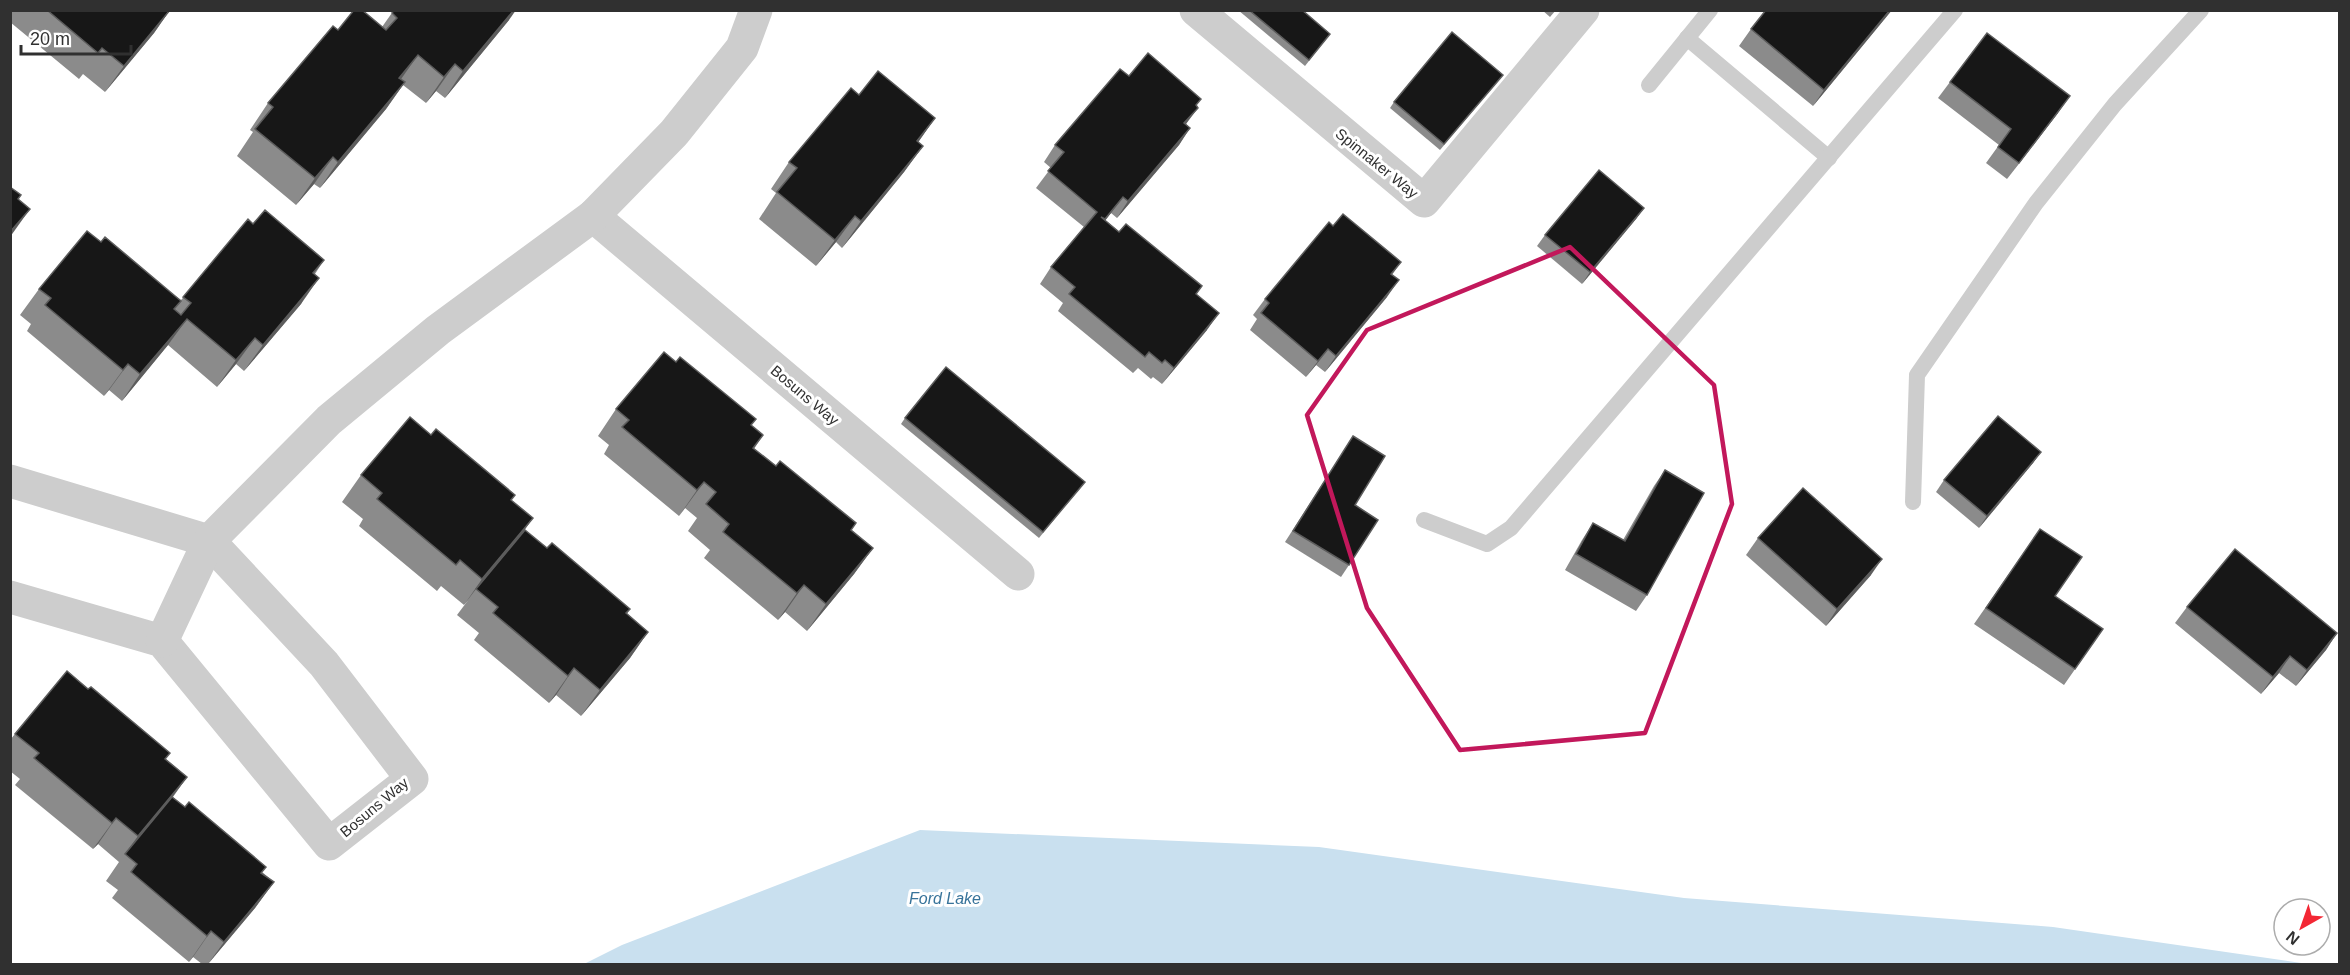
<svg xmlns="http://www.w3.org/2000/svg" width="2350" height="975" viewBox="0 0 2350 975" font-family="Arial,sans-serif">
  <rect width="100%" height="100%" fill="#fff"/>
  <!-- water -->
  <path fill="#c9e0ef" d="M920,830L1319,847L1684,898L2053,927L2308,964H584L622,945Z"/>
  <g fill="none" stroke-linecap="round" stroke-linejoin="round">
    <!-- service -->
    <g stroke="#cdcdcd" stroke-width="16">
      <path d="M1687,38L1829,158"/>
      <path d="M1649,85L1710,10"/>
      <path d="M1913,502L1917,375L2036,203L2115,104L2201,10"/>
      <path d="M1424,520L1487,544L1511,528L1955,10"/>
    </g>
    <!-- minor -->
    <g stroke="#cdcdcd" stroke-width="33">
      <path d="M1196,10L1424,201L1583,10"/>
      <path d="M593,216L1018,574"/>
      <path d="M10,481L209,541L324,664L412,779L329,844L162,641L10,597"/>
      <path d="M162,641L209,541L329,420L438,330L593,216L674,133L742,48L756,10"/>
    </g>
  </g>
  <!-- wall -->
  <g fill="#8b8b8b">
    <path d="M10,10H170L154,33L105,92L83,74L79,79L10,22Z"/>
    <path d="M394,10L509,20L445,98L436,91L426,103L403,85L386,109L320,188L314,184L296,205L237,156L253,132L250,130L268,103L338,30L382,27Z"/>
    <path d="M1238,10H1302L1330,34L1305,66Z"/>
    <path d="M1542,10H1556L1550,17Z"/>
    <path d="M1762,10H1892L1813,106L1739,46L1751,29L1765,12Z"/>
    <path d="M1503,75L1440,150L1390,108L1394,102Z"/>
    <path d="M1129,76L1196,106L1186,124L1190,128L1179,145L1117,218L1111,213L1105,220L1196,294L1207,330L1162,384L1153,377L1151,379L1138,368L1133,373L1058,311L1063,303L1040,284L1051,267L1084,227L1036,188L1051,168L1044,162L1055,145Z"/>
    <path d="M1950,82L2058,113L2007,179L1986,163L1999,145L1938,98Z"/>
    <path d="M859,95L935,118L918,142L923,146L904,172L842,248L836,242L816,266L759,219L776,193L771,189L789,162Z"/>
    <path d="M1644,208L1636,219L1582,284L1537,246L1545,235Z"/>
    <path d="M253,224L324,260L315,274L301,304L244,371L236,364L217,387L168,345L122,401L109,390L104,396L27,331L31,324L20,315L39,289L101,242L181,300Z"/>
    <path d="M1333,226L1401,262L1392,275L1387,297L1325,372L1316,365L1306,377L1250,330L1257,319L1253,315L1265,299Z"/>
    <path d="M616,409L751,425L763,435L754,449L873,548L854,574L807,631L785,612L778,620L704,558L710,550L688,531L697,518L685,508L679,516L604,454L609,445L598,436Z"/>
    <path d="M905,418L1085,482L1039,538L901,424Z"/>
    <path d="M431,435L515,495L511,500L521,535L547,548L630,609L627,614L648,632L630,658L581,716L556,695L549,703L474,640L479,633L457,615L469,599L464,605L441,586L437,591L359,526L363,519L342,502L361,475Z"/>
    <path d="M1353,436L1355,505L1349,565L1341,577L1285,542Z"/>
    <path d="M2041,452L2033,463L1979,528L1936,492L1944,480Z"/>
    <path d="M1665,470L1647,595L1636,611L1565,570L1582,540L1593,523L1623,540L1654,486Z"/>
    <path d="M2040,529L2055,596L2103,629L2064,685L1974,624Z"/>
    <path d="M1758,538L1871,575L1826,626L1746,555Z"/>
    <path d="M2187,607L2337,633L2326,650L2296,686L2279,673L2261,694L2175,623Z"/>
    <path d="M15,734L166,759L187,777L173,797L274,882L255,908L208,964H202L193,957L189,962L112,898L118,890L106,881L119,862L98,844L93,849L15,785L20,779L10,771V740Z"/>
  </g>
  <!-- shaded-wall -->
  <g fill="#5d5d5d">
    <path d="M170,10L154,33L105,92L124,66Z"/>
    <path d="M514,10H516L509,20L445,98L463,71Z"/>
    <path d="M1890,10H1892L1813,106L1824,90Z"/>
    <path d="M418,55L399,82V78Z"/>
    <path d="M455,64L436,91L426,103L444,77Z"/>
    <path d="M405,82L386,109L320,188L338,162Z"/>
    <path d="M2070,96L2058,113L2007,179L2019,163Z"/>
    <path d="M1198,108L1186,124L1173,139L1184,123Z"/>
    <path d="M935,118L917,144V141Z"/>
    <path d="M1190,128L1179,145L1117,218L1128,201Z"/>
    <path d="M923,146L904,172L842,248L861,221Z"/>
    <path d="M333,157L314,184L296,205L315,178Z"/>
    <path d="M1123,197L1111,213L1094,235L1105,219Z"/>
    <path d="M1644,208L1636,219L1582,284L1590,272Z"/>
    <path d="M30,209L10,237V232Z"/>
    <path d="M855,216L836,242L816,266L835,240Z"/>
    <path d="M319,278L301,304L244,371L263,345Z"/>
    <path d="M1399,280L1387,297L1325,372L1336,356Z"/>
    <path d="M1219,313L1207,330L1162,384L1174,368Z"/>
    <path d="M187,319L168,345L122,401L140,374Z"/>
    <path d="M255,338L236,364L217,387L236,360Z"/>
    <path d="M1328,349L1316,365L1306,377L1318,361Z"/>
    <path d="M128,364L109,390L104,396L123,370Z"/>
    <path d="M2041,452L2033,463L1979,528L1987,516Z"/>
    <path d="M704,482L685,508L679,516L697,490Z"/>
    <path d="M533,518L514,545L476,589L464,605L482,579Z"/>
    <path d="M873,548L854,574L807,631L826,604Z"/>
    <path d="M1882,559L1871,575L1826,626L1837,609Z"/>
    <path d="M804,585L785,612L778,620L797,593Z"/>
    <path d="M648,632L630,658L581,716L600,690Z"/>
    <path d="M2337,633L2326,650L2296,686L2307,670Z"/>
    <path d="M2290,656L2279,673L2261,694L2273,677Z"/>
    <path d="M574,668L556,695L549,703L568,676Z"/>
    <path d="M187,777L168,803L125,854L138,836Z"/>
    <path d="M116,818L98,844L93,849L112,823Z"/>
    <path d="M274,882L255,908L208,964L224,942Z"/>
    <path d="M211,931L193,957L189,962L207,936Z"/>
  </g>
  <!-- building -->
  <g fill="#171717" stroke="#5d5d5d" stroke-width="1.5">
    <path d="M47,10H170L124,66L102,48L98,53Z"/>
    <path d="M354,10H362L386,30L397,18L392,13L394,10H514L463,71L455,64L444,77L418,55L399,78L405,82L338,162L333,157L315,178L255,129L273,107L268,103L333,26L338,30Z"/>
    <path d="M1249,10H1302L1330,34L1309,60Z"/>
    <path d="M1766,10H1890L1824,90L1751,29Z"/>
    <path d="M1452,32L1503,75L1444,144L1394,102Z"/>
    <path d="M1987,33L2070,96L2019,163L1998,147L2011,129L1950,82Z"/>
    <path d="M1148,53L1201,99L1196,105L1198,108L1184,123L1190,128L1128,201L1123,197L1105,219L1101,217L1119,232L1126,224L1202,286L1196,294L1219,313L1174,368L1165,360L1162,363L1149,352L1145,357L1069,294L1075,287L1051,267L1097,212L1048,171L1064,152L1055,145L1120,69L1129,76Z"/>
    <path d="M878,71L935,118L917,141L923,146L861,221L855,216L835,240L777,192L797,168L789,162L851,88L859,95Z"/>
    <path d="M1599,170L1644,208L1590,272L1545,235Z"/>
    <path d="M10,187L21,195L18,199L30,209L10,232Z"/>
    <path d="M265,210L324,260L313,273L319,278L263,345L255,338L236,360L187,319L140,374L128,364L123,370L45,305L51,298L39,289L87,231L101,242L105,237L181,301L174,309L181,315L191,303L183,297L248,219L253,224Z"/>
    <path d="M1343,214L1401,262L1391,274L1399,280L1336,356L1328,349L1318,361L1261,313L1269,303L1265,299L1329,222L1333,226Z"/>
    <path d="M664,352L676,362L680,357L756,419L751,425L763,435L753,448L776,466L780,461L856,523L851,530L873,548L826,604L804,585L797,593L723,532L729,524L706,504L716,492L704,482L697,490L622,427L629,420L616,409Z"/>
    <path d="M946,367L1085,482L1043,532L905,418Z"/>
    <path d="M1998,416L2041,452L1987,516L1944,480Z"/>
    <path d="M410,417L431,435L436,429L515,495L511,500L533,518L482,579L460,560L456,565L377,499L382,493L361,475Z"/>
    <path d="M1353,436L1385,456L1355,505L1378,520L1349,565L1293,531Z"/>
    <path d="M1665,470L1704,493L1647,595L1576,554L1593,523L1625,541Z"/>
    <path d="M1803,488L1882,559L1837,609L1758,538Z"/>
    <path d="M2040,529L2082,557L2055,596L2103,629L2075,669L1986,608Z"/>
    <path d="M525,530L547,548L552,543L630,609L626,613L648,632L600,690L574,668L568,676L493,613L498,607L476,589Z"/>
    <path d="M2235,549L2337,633L2307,670L2290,656L2273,677L2187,607Z"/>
    <path d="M67,671L88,689L91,687L170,753L165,759L187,777L138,836L116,818L112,823L34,758L39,753L15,734Z"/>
    <path d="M172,797L185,807L189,802L266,867L261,873L274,882L224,942L211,931L207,936L131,872L137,864L125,854Z"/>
  </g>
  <!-- marked area -->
  <path fill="none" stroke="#c2185b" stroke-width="4.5" stroke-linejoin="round" d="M1570,247L1714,385L1732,504L1645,733L1460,750L1367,608L1307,415L1367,330Z"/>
  <g text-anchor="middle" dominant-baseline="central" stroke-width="6" stroke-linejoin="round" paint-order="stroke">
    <!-- street labels -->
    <g font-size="15" fill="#303030" stroke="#fff">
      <text transform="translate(1377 163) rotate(39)">Spinnaker Way</text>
      <text transform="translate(805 395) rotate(40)">Bosuns Way</text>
      <text transform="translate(374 807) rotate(-40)">Bosuns Way</text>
    </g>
    <!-- water labels -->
    <g font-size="16" font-style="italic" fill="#37739a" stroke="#fff">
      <text x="945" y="898">Ford Lake</text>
    </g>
  </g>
  <!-- border -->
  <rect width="2350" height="975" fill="none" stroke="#303030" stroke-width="24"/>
  <!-- north arrow -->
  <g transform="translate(2302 927) rotate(220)"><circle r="28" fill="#ffffff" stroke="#acacac" stroke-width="1.5"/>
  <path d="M0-4.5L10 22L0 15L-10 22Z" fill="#f32734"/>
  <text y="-9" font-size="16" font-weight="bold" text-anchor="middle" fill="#303030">N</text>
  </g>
  <!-- scale -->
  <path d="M21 45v9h110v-9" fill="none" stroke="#303030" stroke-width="3"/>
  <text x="30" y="45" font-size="18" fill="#303030" stroke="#ffffff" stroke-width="4.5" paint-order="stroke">20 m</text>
</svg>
